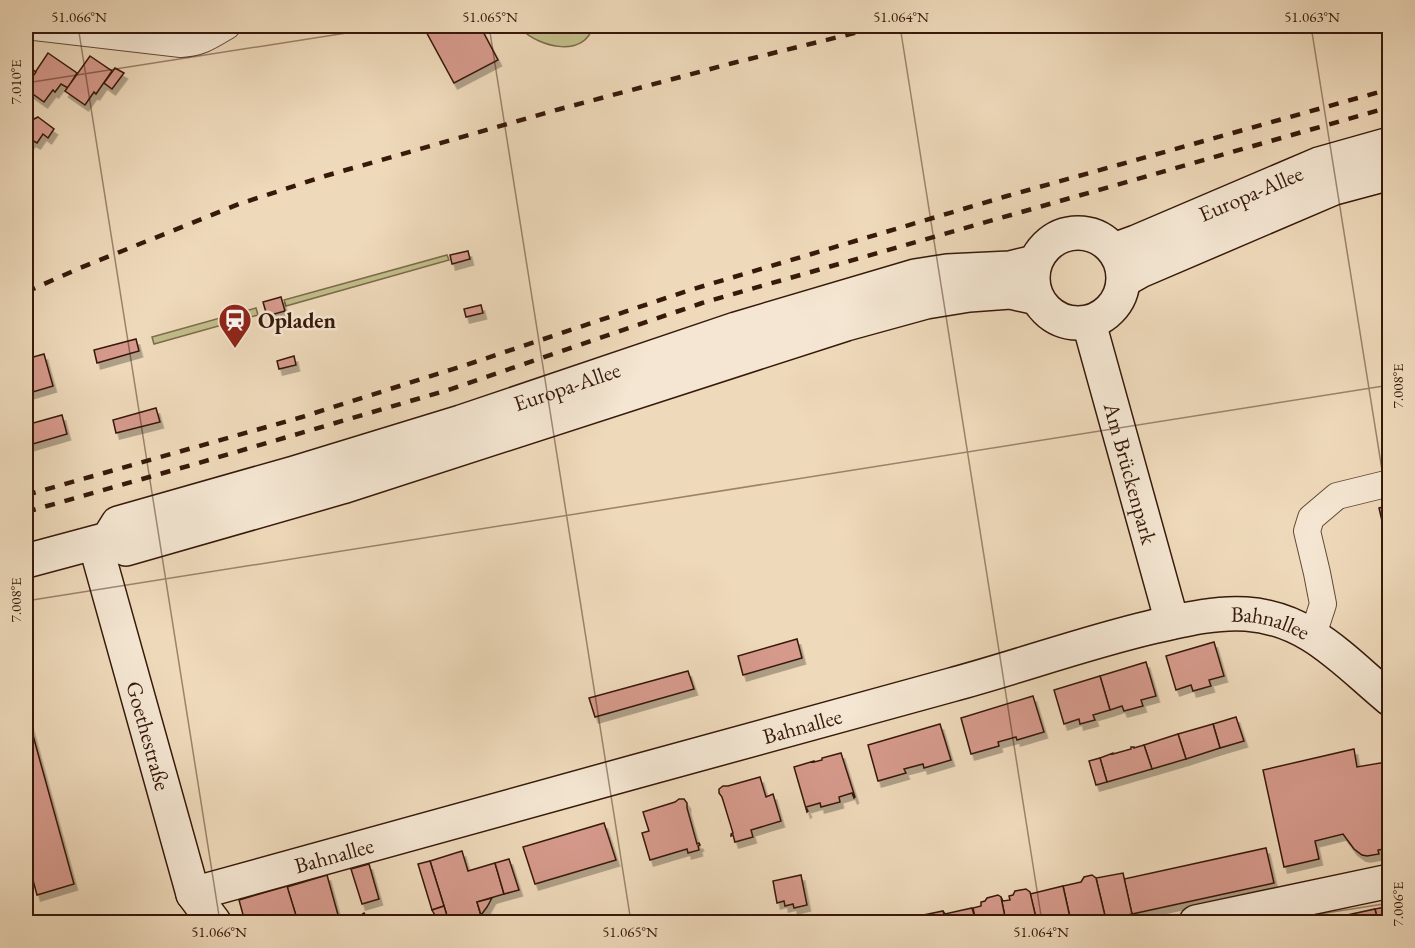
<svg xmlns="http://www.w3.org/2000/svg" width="1415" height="948" viewBox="0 0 1415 948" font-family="'EB Garamond',serif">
  <defs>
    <filter id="shadow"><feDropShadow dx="3.5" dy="6" stdDeviation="0" flood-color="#0004"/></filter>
  </defs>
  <rect width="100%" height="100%" fill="#eed9ba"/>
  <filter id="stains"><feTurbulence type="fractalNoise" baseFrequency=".00333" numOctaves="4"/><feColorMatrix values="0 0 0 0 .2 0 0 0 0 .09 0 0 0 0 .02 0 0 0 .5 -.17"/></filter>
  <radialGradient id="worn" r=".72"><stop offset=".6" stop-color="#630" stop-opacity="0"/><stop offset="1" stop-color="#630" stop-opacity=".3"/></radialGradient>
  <!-- green -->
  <g fill="#c0bd8a" stroke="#7c6b4a" stroke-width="1.5">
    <path d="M522,26H593C585,58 540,48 521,29Z"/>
    <path d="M447,255L449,260L286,306L284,300Z"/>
    <path d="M256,308L258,315L154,344L152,337Z"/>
  </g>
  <!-- building -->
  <g fill="#d69a8c" stroke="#37190a" stroke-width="1.5" filter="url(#shadow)">
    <path d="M423,26H480L498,60L454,83Z"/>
    <path d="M48,53L77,73L68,88L61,84L55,92L53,90L44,102L26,89V86Z"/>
    <path d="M90,56L112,71L96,94L94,92L85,105L65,91Z"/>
    <path d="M26,65L36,72L26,86Z"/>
    <path d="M115,68L124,73L112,89L104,83Z"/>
    <path d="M38,117L54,129L48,138L43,134L37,143L32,140L26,149V123Z"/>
    <path d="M468,251L470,259L452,264L450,255Z"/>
    <path d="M281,297L285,311L267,316L263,302Z"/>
    <path d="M481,305L483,313L466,317L464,309Z"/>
    <path d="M136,339L139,351L97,363L94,350Z"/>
    <path d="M44,354L53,386L26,394V359Z"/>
    <path d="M294,356L296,365L279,369L277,361Z"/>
    <path d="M156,408L160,422L116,433L113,420Z"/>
    <path d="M62,415L67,434L26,446V425Z"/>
    <path d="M1390,505V537L1386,538L1379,508Z"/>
    <path d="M797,639L802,658L743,675L738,656Z"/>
    <path d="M1214,642L1224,676L1209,680L1211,686L1193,691L1191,685L1176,690L1166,656Z"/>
    <path d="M1146,662L1156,696L1141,700L1143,706L1124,711L1122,706L1110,710L1100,676Z"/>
    <path d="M688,671L694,689L595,717L589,698Z"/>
    <path d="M1100,676L1110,710L1093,715L1095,720L1080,724L1079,719L1064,724L1054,690Z"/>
    <path d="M1033,696L1044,732L1017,740L1016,737L998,742L999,746L971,754L961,718Z"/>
    <path d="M26,710L74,884L37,895L26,854Z"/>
    <path d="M1236,717L1244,741L1220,748L1213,724Z"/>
    <path d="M940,724L951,760L924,768L923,764L904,769L906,773L878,781L868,745Z"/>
    <path d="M1213,724L1220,748L1186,759L1178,734Z"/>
    <path d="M1178,734L1186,759L1152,769L1144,745Z"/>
    <path d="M1144,745L1152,769L1107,782L1100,758L1113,753V754L1131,749V747H1134V748Z"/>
    <path d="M1354,749L1357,767L1386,762L1390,786V848L1378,850L1379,854L1367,856L1362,855L1354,849L1343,834L1315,841L1319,859L1284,867L1263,770Z"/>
    <path d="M841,753L855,797L854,798L852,793L839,797L840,802L821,807L820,803L806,807L808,811L807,812L794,767L814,761V762L822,760V758Z"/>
    <path d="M1100,758L1107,782L1096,785L1089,761Z"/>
    <path d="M760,777L766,797L773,794L781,821L751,830L753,837L735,842L733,835L731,836V834L733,833L722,797L719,793V789L723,786H728Z"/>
    <path d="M679,799H684L687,803V808L697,844L699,843L700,845L698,846L699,850L688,853L687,849L650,860L642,833L649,831L643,812L675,802Z"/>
    <path d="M604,823L616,860L535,884L523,847Z"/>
    <path d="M1266,848L1274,883L1132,914L1124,879Z"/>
    <path d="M462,851L468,871L495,863L504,894L477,902L481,916L459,922H449L430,861Z"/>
    <path d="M509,859L519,890L504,894L495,863Z"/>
    <path d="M430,861L444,906L432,910L418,864Z"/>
    <path d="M369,864L379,899L362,904L351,869Z"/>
    <path d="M1123,873L1132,914L1106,920L1096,878Z"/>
    <path d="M327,875L340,922H298L287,887Z"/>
    <path d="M801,875L807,905L794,908L793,904L785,906L784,901L777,903L773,881Z"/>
    <path d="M1092,875L1096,878L1106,920L1096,922H1071L1063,886L1081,882L1084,877Z"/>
    <path d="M287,886L298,922H245L239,900Z"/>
    <path d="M1063,886L1071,922H1037L1030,894Z"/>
    <path d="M1026,889L1030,892L1037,922H1006L1001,897L1003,901L1010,900L1009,896L1013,895L1015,891Z"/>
    <path d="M998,895L1001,897L1006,922H976L973,908L981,906V902L985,901L987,898Z"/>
    <path d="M492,898L487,907L481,915L477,902Z"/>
    <path d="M444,906L449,922L441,921L436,917L432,910Z"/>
    <path d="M1390,906V922H1378L1375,909Z"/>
    <path d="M972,908L976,922H946L943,911L945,914Z"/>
    <path d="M1375,909L1378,922H1315Z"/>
    <path d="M943,911L946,922H890Z"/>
    <path d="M364,913L370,922H351Z"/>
  </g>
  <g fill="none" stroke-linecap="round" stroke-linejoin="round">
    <defs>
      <g id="street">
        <path d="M26,26L181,44C201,43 210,36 227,26"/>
        <path d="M1313,635L1323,604L1317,573L1307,531L1311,518L1337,496L1390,483"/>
      </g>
      <g id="secondary">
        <circle cx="1078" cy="278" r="45"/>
        <path id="s1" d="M1114,250L1136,242L1319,164L1390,144"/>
        <path d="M1124,280L1140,271L1334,188L1390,173"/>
        <path id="s2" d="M1089,323L1172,622"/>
        <path d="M108,539L126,549L342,487L846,324L926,302L969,295L1010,292L1037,298"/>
        <path id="s3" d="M95,543L193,894L214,922"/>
        <path id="s4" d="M26,561L108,539L118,523L294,473L461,422L736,329L915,276L947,271L1010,268L1035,262"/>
        <path id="s5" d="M193,894C446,824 698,754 951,685C1018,667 1084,643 1152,627C1183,620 1214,612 1246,614C1309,618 1345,662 1390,699"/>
        <path d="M1196,922L1390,881"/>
      </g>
    </defs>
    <!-- street casing -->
    <use href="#street" stroke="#654936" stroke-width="28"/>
    <!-- secondary casing -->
    <use href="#secondary" stroke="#37190a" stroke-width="36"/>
    <!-- street -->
    <use href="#street" stroke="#f4e6d2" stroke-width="26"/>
    <!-- secondary -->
    <use href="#secondary" stroke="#f4e6d2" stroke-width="33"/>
    <!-- rail -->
    <g stroke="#37190a" stroke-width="4.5" stroke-dasharray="10 10" stroke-linecap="butt">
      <path d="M26,292L80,268L239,204L325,176L560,109L733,63L883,26"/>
      <path d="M26,495L302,417L475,362L690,290L1007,196L1390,89"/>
      <path d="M26,512L195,464L448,390L702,303L1390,107"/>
    </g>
  </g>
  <!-- ticks -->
  <path fill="none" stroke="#37190a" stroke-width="1.5" stroke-opacity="0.45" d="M78,26L220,922M489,26L631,922M900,26L1042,922M1311,26L1390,520M26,83L391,26M26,601L1390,385M1268,922L1390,903"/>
  <!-- icons -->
  <defs>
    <symbol id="station-pin" viewBox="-11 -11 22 30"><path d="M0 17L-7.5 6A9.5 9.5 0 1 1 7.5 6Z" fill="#8f2418" stroke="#f4e6d2"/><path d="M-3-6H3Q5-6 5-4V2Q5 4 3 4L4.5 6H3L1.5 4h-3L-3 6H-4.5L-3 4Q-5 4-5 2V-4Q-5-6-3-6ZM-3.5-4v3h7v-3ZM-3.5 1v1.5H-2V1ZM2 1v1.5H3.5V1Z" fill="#fff"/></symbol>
  </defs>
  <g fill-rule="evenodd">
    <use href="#station-pin" x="216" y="301" width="38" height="52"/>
  </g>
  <g text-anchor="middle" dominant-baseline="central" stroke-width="5" stroke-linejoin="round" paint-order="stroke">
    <!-- street labels -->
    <g font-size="22" fill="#37190a" stroke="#f4e6d2">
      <text stroke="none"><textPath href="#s1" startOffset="148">Europa-Allee</textPath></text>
      <text stroke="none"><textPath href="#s4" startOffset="573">Europa-Allee</textPath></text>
      <text stroke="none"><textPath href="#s2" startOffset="156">Am Brückenpark</textPath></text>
      <text stroke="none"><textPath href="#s5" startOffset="1116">Bahnallee</textPath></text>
      <text stroke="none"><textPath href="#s5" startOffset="632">Bahnallee</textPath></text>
      <text stroke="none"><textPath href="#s3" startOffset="200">Goethestraße</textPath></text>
      <text stroke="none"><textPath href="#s5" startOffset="146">Bahnallee</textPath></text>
    </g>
    <!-- poi labels -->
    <g font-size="22" font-weight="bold" fill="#37190a" stroke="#f4e6d2" text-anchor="start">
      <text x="258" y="320">Opladen</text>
    </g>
  </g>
  <!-- margin -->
  <rect width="1415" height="948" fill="none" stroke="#eed9ba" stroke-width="66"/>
  <rect x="33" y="33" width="1349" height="882" fill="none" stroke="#37190a" stroke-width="2"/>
  <g font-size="15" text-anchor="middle" fill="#37190a">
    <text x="79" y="22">51.066°N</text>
    <text x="490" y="22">51.065°N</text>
    <text x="901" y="22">51.064°N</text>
    <text x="1312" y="22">51.063°N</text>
    <text transform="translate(16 82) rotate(-90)" y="5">7.010°E</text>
    <text transform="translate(1398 386) rotate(-90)" y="5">7.008°E</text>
    <text transform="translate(16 600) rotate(-90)" y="5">7.008°E</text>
    <text transform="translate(1398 904) rotate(-90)" y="5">7.006°E</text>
    <text x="219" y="937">51.066°N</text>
    <text x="630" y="937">51.065°N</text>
    <text x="1041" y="937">51.064°N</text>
  </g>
  <rect width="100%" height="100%" filter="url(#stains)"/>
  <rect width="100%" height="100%" fill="url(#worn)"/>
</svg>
